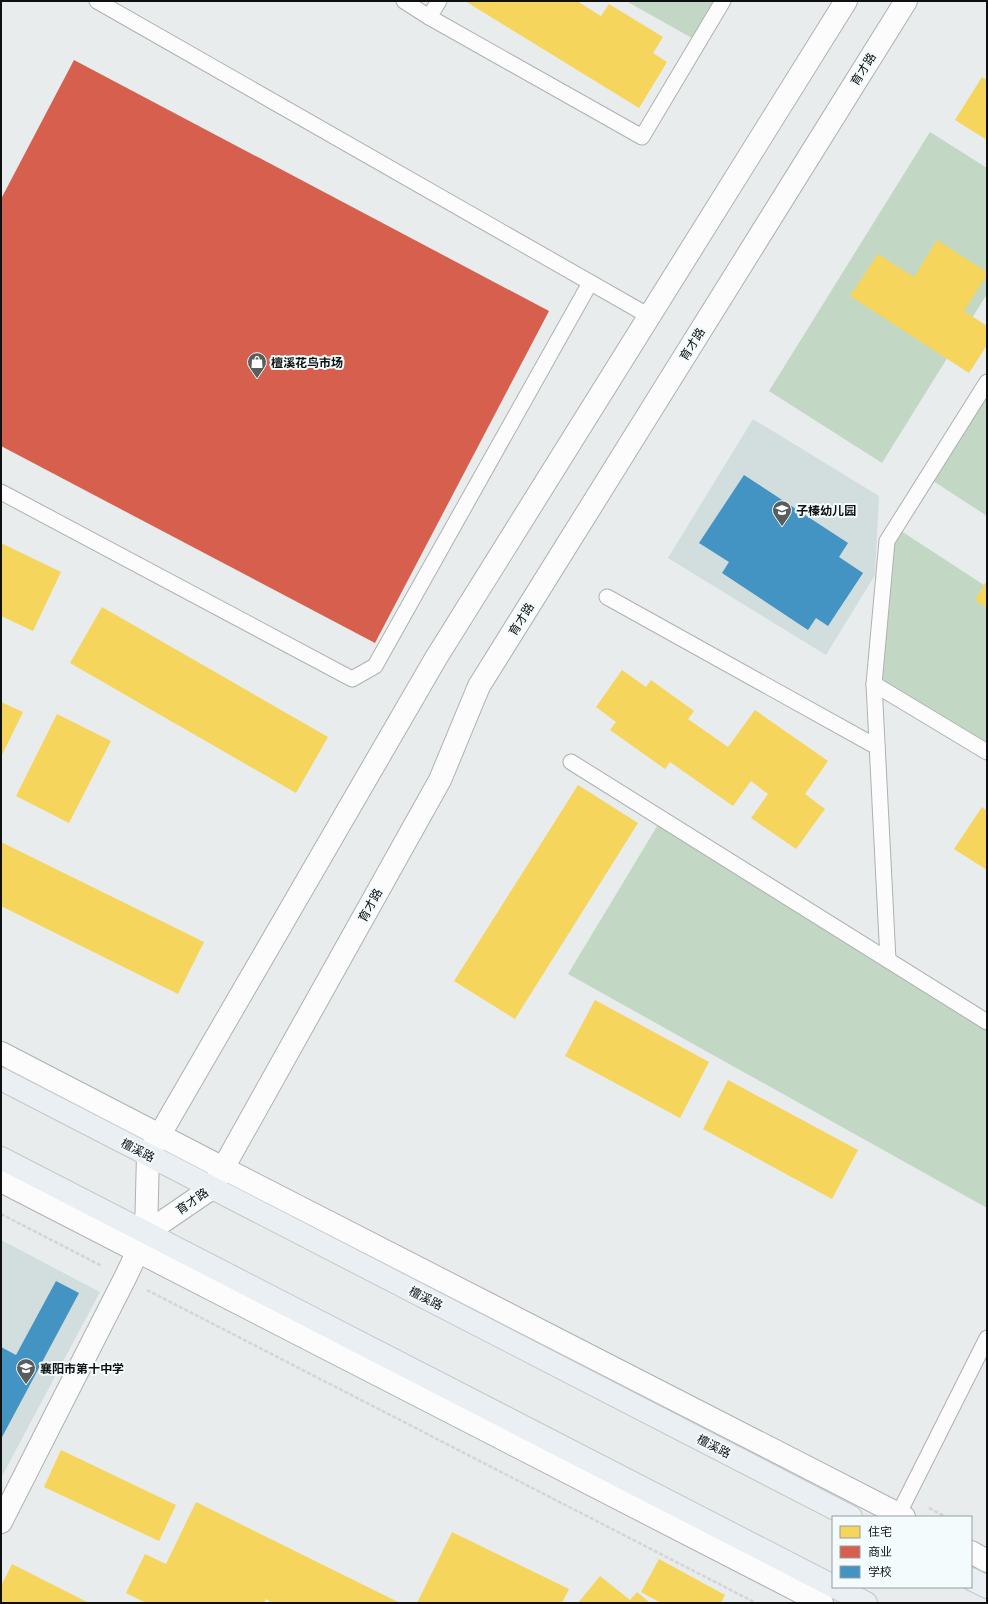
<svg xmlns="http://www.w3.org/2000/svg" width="988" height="1604" viewBox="0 0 988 1604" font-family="Cabin,'Noto Sans SC',sans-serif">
  <rect width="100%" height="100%" fill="#e8ecec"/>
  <!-- built -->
  <g fill="#d2ddde">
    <path d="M753,419L879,496L875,575L826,655L668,558Z"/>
    <path d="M1,1240L100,1292L1,1478Z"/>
  </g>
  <!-- green -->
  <g fill="#c2d8c5">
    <path d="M626,1H723L699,42Z"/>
    <path d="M930,132L987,168V294L882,463L769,391Z"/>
    <path d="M987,386V516L927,477Z"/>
    <path d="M895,527L987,587V752L874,684Z"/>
    <path d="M662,818L987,1022V1208L568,974Z"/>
  </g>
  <!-- homes -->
  <g fill="#f6d55c">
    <path d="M465,1H577L601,16L609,4L663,37L653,53L667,62L639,108Z"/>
    <path d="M982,77L987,80V140L955,120Z"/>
    <path d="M937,240L987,272V275L964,311L987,326V345L969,373L850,296L878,254L914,277Z"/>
    <path d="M1,543L61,572L33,631L1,616Z"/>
    <path d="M987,580V608L975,600Z"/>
    <path d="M102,607L328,737L296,793L70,663Z"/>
    <path d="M622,670L646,687L651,680L694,711L688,719L728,747L755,710L828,761L805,794L825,809L796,849L751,818L768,794L751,781L733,806L670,762L665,769L610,730L616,722L596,707Z"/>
    <path d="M1,702L23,712L1,757Z"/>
    <path d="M57,714L111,741L69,823L16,796Z"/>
    <path d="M578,785L638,823L515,1019L454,981Z"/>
    <path d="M982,807L987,811V870L954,849Z"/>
    <path d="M1,842L204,942L178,994L1,906Z"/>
    <path d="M595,1000L709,1062L680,1118L565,1056Z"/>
    <path d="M728,1080L858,1150L832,1199L703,1129Z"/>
    <path d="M61,1450L176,1505L159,1541L44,1487Z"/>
    <path d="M196,1502L400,1603H273L266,1599L264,1603H146L126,1593L145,1554L166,1564Z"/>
    <path d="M452,1532L569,1589L562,1603H417Z"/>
    <path d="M659,1559L725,1595L721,1603H661L641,1592Z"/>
    <path d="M12,1564L89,1603H1V1586Z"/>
    <path d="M600,1576L630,1600L637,1592L650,1603H578Z"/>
  </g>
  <!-- shops -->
  <path fill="#d6604d" d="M74,60L549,311L375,643L1,446V199Z"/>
  <!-- schools -->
  <g fill="#4393c3">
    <path d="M744,475L848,543L839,557L863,573L828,626L816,618L808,630L722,573L729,562L699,543Z"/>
    <path d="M56,1281L79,1293L1,1439V1347L16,1355Z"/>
  </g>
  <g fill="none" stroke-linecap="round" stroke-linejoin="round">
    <defs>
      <g id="lane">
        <path d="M97,1L649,316"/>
        <path d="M404,1L429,17"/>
        <path d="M439,1L429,17L642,137L723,1"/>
        <path d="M987,382L887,541L874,684L987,752"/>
        <path d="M1,492L352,679L375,666L590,283"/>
        <path d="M607,597L877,747"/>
        <path d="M874,684L888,960"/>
        <path d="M571,762L987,1022"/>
        <path d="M897,1517L987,1338"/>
      </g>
      <path id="street" d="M1,1522L125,1278L146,1234"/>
      <g id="secondary">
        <path d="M1,1053L223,1168L904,1517"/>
        <path d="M1,1181L822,1603"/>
        <path d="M146,1233L212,1188L440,780L479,686L906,1"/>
        <path d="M146,1233L148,1155L436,658L846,1"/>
        <path d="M971,1552L987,1561"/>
      </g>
      <g id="primary">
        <path d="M1,1079L851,1517"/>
        <path d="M1,1158L833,1586"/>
        <path d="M971,1579L987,1587"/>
        <path d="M835,1587L866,1603"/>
      </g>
    </defs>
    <!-- lane casing -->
    <use href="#lane" stroke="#aeb1b1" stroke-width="17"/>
    <!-- street casing -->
    <use href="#street" stroke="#aeb1b1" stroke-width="24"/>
    <!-- secondary casing -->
    <use href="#secondary" stroke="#aeb1b1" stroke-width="24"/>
    <!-- primary casing -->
    <use href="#primary" stroke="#c7c8c8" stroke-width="24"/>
    <!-- path -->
    <g stroke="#d4d5d5" stroke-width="2.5" stroke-dasharray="4 2" stroke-linecap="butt">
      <path d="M1,1214L102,1266"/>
      <path d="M147,1290L756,1603"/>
      <path d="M929,1508L946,1517"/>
    </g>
    <!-- lane -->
    <use href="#lane" stroke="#fcfcfc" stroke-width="15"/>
    <!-- street -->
    <use href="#street" stroke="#fcfcfc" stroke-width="22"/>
    <!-- secondary -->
    <use href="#secondary" stroke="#fcfcfc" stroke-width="22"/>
    <!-- primary -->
    <use href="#primary" stroke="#e9eff3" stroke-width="22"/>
  </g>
  <!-- icons -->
  <defs>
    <symbol id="shop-pin" viewBox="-11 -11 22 30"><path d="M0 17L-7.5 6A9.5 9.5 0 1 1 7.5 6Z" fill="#5a5d5e" stroke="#f3fbfc"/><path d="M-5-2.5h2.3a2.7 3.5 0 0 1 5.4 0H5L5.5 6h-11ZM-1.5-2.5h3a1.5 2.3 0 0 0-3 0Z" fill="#fff"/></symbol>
    <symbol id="school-pin" viewBox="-11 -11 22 30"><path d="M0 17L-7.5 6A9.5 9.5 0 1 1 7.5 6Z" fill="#5a5d5e" stroke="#f3fbfc"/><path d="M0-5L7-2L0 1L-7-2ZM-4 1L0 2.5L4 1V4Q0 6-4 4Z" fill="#fff"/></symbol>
  </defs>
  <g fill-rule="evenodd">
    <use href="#shop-pin" x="246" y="351" width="22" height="30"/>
    <use href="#school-pin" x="771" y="499" width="22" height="30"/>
    <use href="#school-pin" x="15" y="1357" width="22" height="30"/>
  </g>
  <g text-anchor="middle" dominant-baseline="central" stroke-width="4" stroke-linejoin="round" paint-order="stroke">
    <!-- street labels -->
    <g font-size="12" fill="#0e1011" stroke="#f3fbfc">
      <text transform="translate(863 69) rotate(-58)">育才路</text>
      <text transform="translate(692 344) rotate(-58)">育才路</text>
      <text transform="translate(521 619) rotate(-58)">育才路</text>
      <text transform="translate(370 905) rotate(-61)">育才路</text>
      <text transform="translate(138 1150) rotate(27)">檀溪路</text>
      <text transform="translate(192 1201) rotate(-35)">育才路</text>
      <text transform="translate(426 1298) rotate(27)">檀溪路</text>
      <text transform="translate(714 1446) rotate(27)">檀溪路</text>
    </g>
    <!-- poi labels -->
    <g font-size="12" font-weight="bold" fill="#0e1011" stroke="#f3fbfc" text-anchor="start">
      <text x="271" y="362">檀溪花鸟市场</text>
      <text x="796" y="510">子榛幼儿园</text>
      <text x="40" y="1368">襄阳市第十中学</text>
    </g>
  </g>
  <!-- border -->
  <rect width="988" height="1604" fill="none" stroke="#0e1011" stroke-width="4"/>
  <!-- legend -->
  <rect x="832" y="1516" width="140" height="72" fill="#f3fbfc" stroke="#979d9e"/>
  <rect x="840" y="1526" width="20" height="12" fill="#f6d55c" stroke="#979d9e"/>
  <text x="868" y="1536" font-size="12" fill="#0e1011">住宅</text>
  <rect x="840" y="1546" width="20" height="12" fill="#d6604d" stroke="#979d9e"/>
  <text x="868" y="1556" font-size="12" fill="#0e1011">商业</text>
  <rect x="840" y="1566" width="20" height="12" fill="#4393c3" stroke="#979d9e"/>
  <text x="868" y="1576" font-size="12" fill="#0e1011">学校</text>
</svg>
